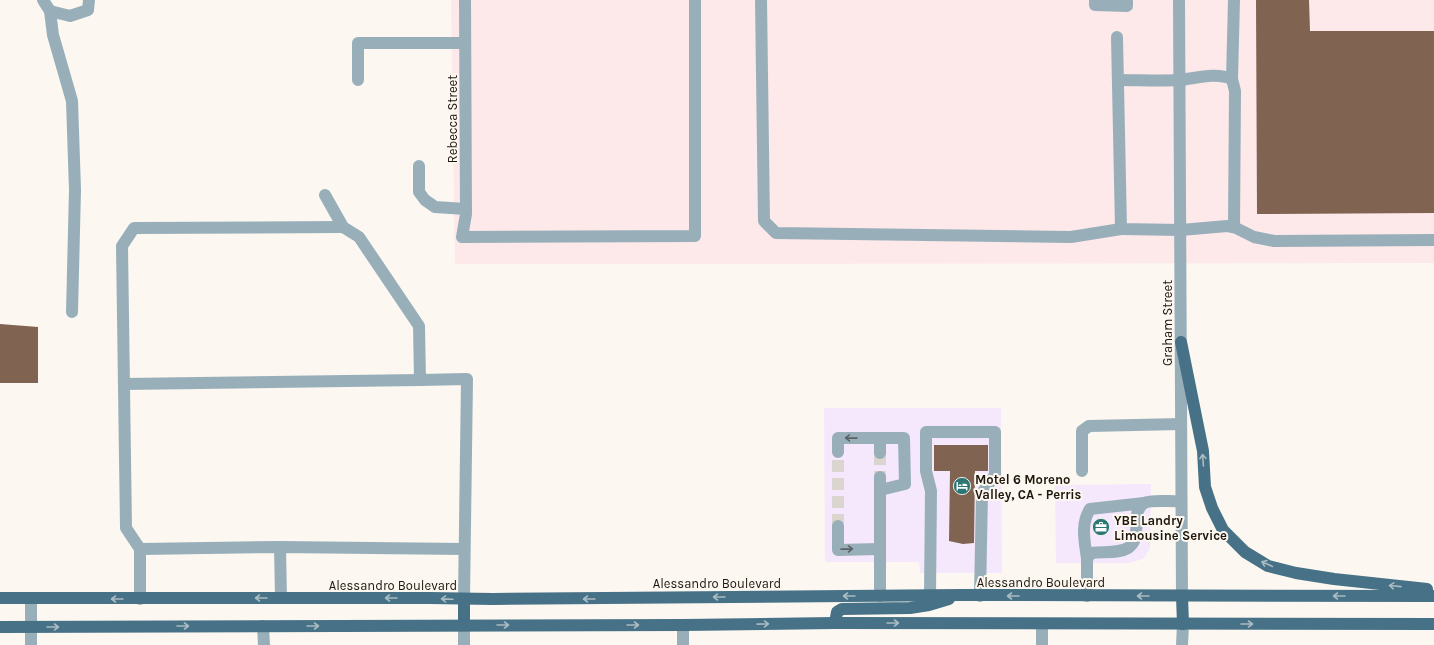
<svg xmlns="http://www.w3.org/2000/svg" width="1434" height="645" viewBox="0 0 1434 645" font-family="Karla,sans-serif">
  <rect width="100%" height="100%" fill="#fcf7f1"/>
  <!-- commercial -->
  <g fill="#f5e8fd">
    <path d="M824,408H1001L1002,573H920L919,562H825Z"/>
    <path d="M1151,484L1150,549L1143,559L1129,563H1056L1055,485Z"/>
  </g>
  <!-- industrial -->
  <path fill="#fde8ea" d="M451,0H1434V263L455,264Z"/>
  <!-- building -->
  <g fill="#806350">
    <path d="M1256,0H1309L1310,31H1434V213L1257,214Z"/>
    <path d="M0,324L38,327V383H0Z"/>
    <path d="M934,445H988V471H975L974,543L963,544L949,541L950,471H934Z"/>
  </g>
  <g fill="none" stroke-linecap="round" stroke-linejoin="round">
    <!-- minor-tunnel -->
    <g stroke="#dbd5cf" stroke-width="12" stroke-dasharray="12 6" stroke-linecap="butt">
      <path d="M880,453V477"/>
      <path d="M838,526V452"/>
    </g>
    <!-- minor -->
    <g stroke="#98afba" stroke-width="12">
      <path d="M43,0L50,11L53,35L72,101L75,190L72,312"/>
      <path d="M465,0L466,214L462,237L695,236V0"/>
      <path d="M761,0L764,221L776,233L1071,237L1121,229"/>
      <path d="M1095,0V5L1127,6V0"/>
      <path d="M1179,0L1182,596"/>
      <path d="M50,11L70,16L88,10L89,0"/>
      <path d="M1117,37L1121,229L1181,230L1227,226L1236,228L1254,237L1274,241L1434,240"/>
      <path d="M1232,79L1234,0"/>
      <path d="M358,80V43H465"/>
      <path d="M1118,80C1139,80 1160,81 1180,80C1197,78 1216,72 1232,79L1235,91L1234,227"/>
      <path d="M419,166V192L425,200L435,207L466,209"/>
      <path d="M325,195L343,227L359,237L419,326L420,380L467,379L464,599"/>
      <path d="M343,227L134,228L122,246L126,528L140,549L280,547L464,549"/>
      <path d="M124,384L420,380"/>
      <path d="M880,438V453"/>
      <path d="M838,452V438H904L905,484L880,490V596"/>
      <path d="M1082,471V431L1089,426L1181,424"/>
      <path d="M880,477V490"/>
      <path d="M838,526V550L879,549"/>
      <path d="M280,547L281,598"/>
      <path d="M140,549V599"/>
      <path d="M1087,559C1085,542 1080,525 1090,509L1144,503"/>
      <path d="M930,595L931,491L926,471V432H995V475L982,493L980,596"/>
      <path d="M1087,596V559L1091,553C1103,551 1118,554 1128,548C1144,538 1129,512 1144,503C1152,499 1172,502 1181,501"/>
      <path d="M1042,624V645"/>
      <path d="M263,626L264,645"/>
      <path d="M31,645V599"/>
      <path d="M464,645V625"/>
      <path d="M683,645V625"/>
      <path d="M1182,645L1183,624"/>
    </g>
    <!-- major -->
    <g stroke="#467186" stroke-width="12">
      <path d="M1181,342L1203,451L1205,487L1212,508L1223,530L1245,552L1268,566L1296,573L1334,579L1427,589"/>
      <path d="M1182,596L1183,624"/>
      <path d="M0,598H430L493,599L962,595L1434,596"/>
      <path d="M464,599V625"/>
      <path d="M835,623L837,612L842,609L910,608L929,605L949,599"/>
      <path d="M0,627L683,625L835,623L1434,624"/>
    </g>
  </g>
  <!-- one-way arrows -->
  <defs><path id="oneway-shaft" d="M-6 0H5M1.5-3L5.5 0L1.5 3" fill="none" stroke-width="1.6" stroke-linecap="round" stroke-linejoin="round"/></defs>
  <g stroke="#5c6363">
    <use href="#oneway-shaft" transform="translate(851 438) rotate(-179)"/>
    <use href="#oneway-shaft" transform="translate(847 549) rotate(-1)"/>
  </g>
  <g stroke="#aabbc1">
    <use href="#oneway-shaft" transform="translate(1203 460) rotate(-94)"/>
    <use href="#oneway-shaft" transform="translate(1267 564) rotate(-156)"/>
    <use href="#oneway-shaft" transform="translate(1395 586) rotate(-174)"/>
    <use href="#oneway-shaft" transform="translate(849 596) rotate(180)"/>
    <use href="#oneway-shaft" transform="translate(1013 596) rotate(180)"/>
    <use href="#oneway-shaft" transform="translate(1143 596) rotate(180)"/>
    <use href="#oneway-shaft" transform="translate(1339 596) rotate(180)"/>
    <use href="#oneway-shaft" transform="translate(719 597) rotate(180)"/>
    <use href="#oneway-shaft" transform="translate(261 598) rotate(180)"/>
    <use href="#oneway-shaft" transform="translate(391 598) rotate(180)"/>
    <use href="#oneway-shaft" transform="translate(117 599) rotate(180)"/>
    <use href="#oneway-shaft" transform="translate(447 599) rotate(-178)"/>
    <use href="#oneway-shaft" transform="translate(589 599) rotate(180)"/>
    <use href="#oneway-shaft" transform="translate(893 623)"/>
    <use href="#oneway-shaft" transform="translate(763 624) rotate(-1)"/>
    <use href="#oneway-shaft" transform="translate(1247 624)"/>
    <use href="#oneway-shaft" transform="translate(503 625)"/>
    <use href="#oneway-shaft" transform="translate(633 625)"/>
    <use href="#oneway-shaft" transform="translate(183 626)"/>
    <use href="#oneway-shaft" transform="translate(313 626)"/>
    <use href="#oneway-shaft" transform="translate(53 627)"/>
  </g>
  <!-- icons -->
  <defs>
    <symbol id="hotel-disc" viewBox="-11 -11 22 22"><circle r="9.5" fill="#2c7673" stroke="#fcf7f1"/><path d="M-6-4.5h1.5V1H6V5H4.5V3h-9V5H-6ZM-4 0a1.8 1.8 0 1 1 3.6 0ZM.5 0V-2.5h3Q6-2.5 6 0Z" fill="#fff"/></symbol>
    <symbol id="office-disc" viewBox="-11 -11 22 22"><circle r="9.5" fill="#2c7673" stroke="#fcf7f1"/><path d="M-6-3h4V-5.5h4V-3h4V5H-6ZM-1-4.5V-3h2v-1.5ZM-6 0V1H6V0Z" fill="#fff"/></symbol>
  </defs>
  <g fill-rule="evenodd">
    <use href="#hotel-disc" x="952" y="476" width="20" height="20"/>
    <use href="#office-disc" x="1091" y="517" width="20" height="20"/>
  </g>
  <g text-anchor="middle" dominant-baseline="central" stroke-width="4" stroke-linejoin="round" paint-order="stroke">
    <!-- street labels -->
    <g font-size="13" fill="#1f170c" stroke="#fcf7f1">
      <text transform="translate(452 119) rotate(-90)">Rebecca Street</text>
      <text transform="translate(1167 323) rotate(-90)">Graham Street</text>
      <text x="1041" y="582">Alessandro Boulevard</text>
      <text x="717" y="583">Alessandro Boulevard</text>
      <text x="393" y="585">Alessandro Boulevard</text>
    </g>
    <!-- poi labels -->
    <g font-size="13" font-weight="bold" fill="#1f170c" stroke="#fcf7f1" text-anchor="start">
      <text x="975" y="479">Motel 6 Moreno<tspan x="975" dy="15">Valley, CA - Perris</tspan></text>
      <text x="1114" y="520">YBE Landry<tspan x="1114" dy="15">Limousine Service</tspan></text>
    </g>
  </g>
</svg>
